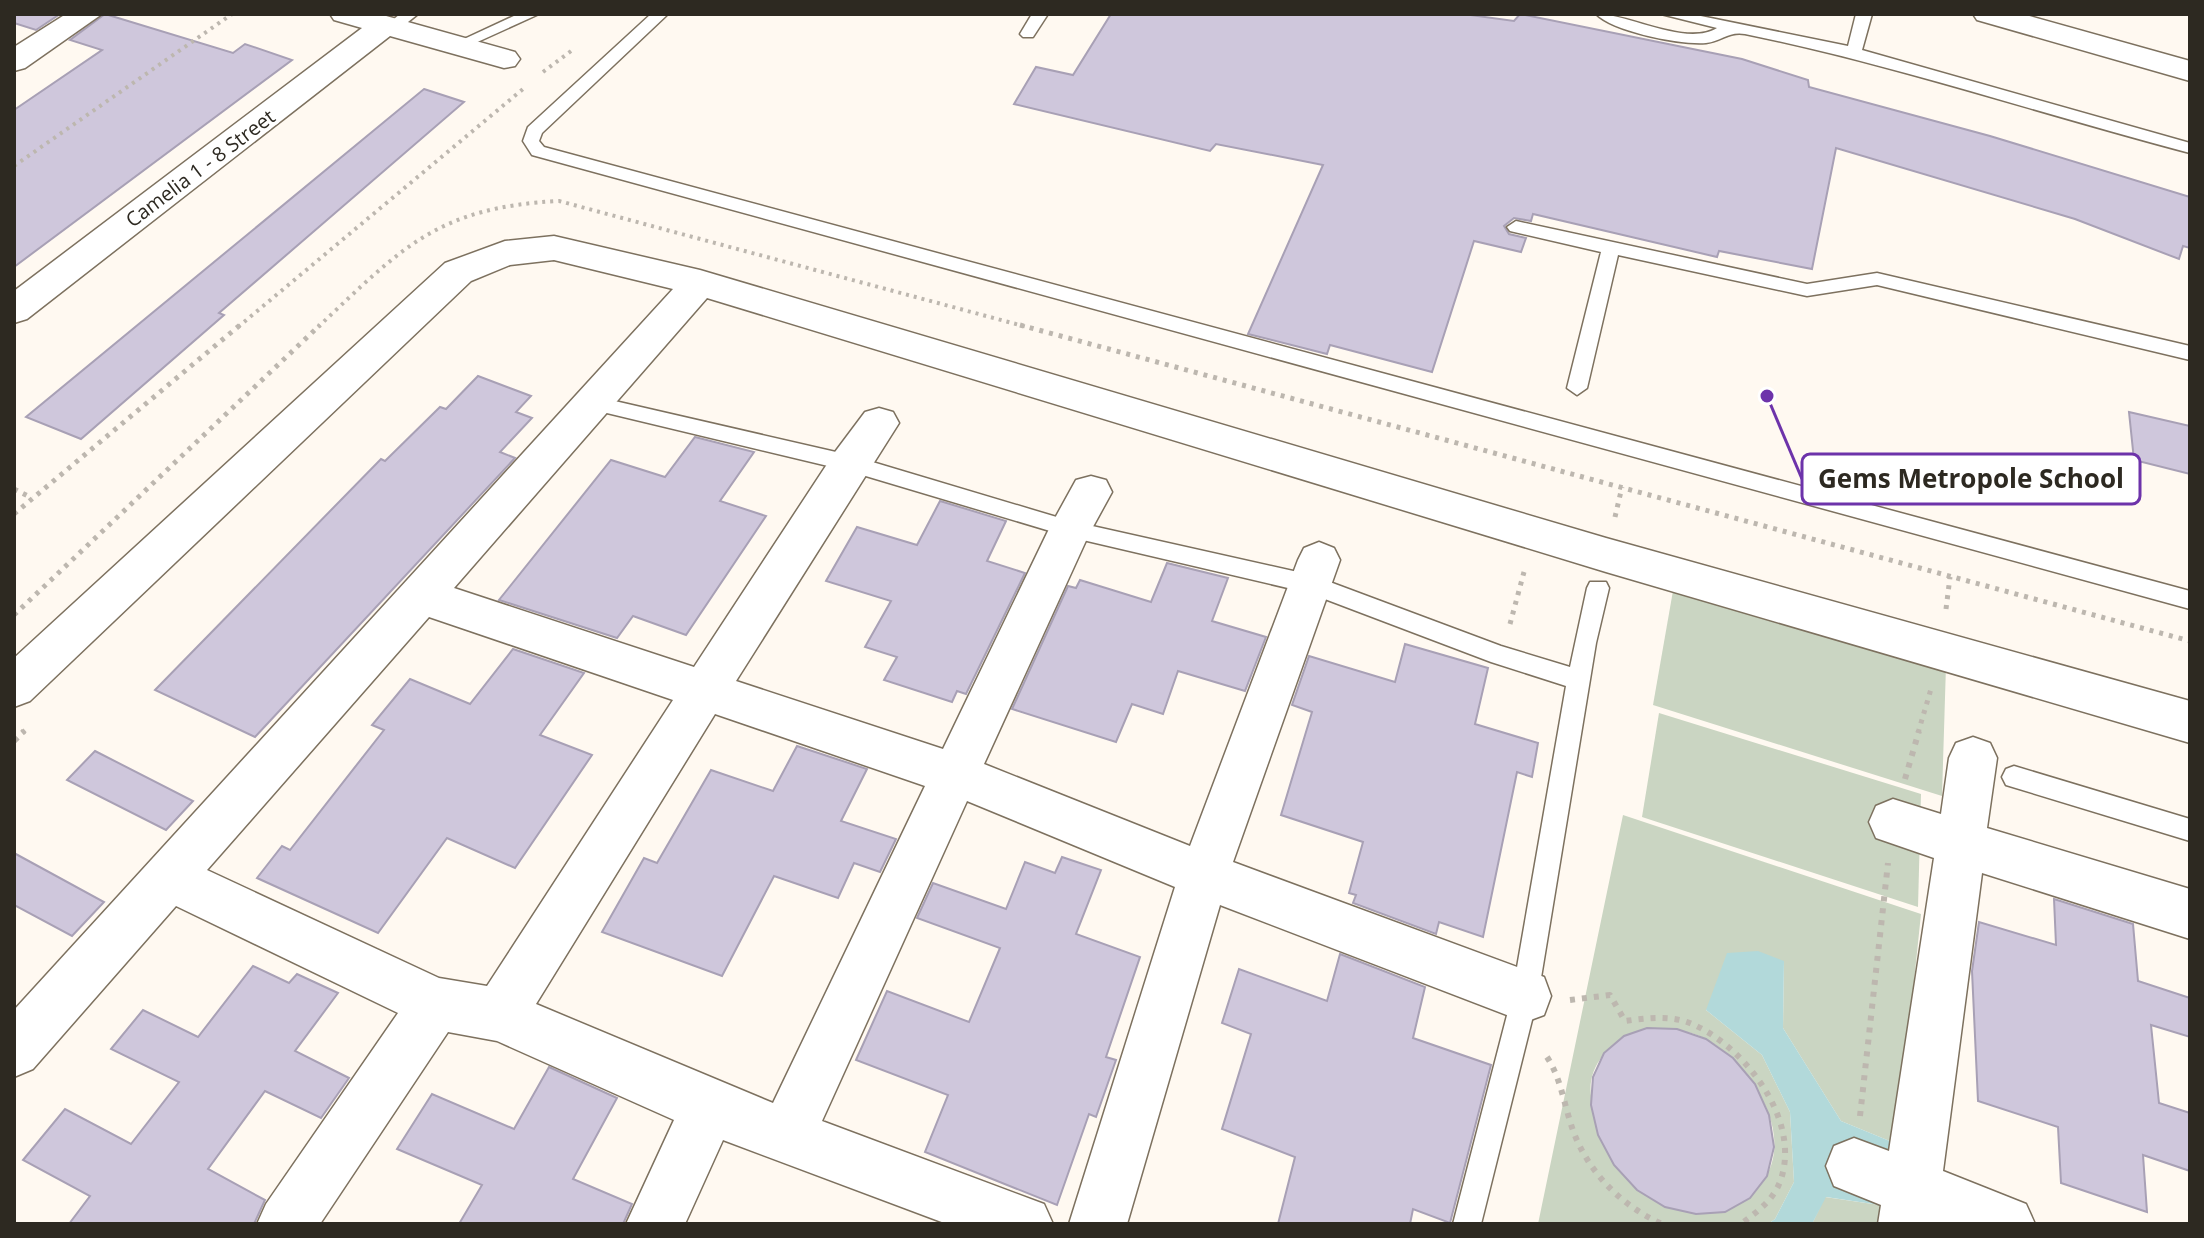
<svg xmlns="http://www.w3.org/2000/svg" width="2204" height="1238" viewBox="0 0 2204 1238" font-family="'Open Sans',sans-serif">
  <rect width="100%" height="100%" fill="#fff9f1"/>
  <!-- green -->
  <g fill="#cad5c2" fill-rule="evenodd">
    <path d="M1674,585L1946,665L1942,796L1653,705Z"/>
    <path d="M1659,713L1921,794L1918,907L1642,817Z"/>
    <path d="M1623,815L1921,914L1897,1144L1841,1121L1783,1028L1784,961L1706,1010L1762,1055L1790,1112L1794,1182L1775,1219L1768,1224H1538ZM1647,1028C1668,1029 1688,1029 1706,1039C1749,1062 1798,1135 1762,1182C1677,1238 1500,1081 1647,1028Z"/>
    <path d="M1825,1197L1893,1207L1891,1224H1812Z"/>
  </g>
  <!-- water -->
  <path fill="#b2d9da" d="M1758,951L1784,961L1783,1028L1841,1121L1897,1144L1893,1207L1826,1197L1812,1224H1768L1775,1219L1794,1182L1790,1112L1762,1055L1706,1010L1727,953Z"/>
  <!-- building -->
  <g fill="#cfc7dc" stroke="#a8a0b5" stroke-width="2">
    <path d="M14,14H60L36,30L14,23Z"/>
    <path d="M105,14L233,53L245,44L292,60L14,267V110L102,50L70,40Z"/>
    <path d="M1111,14H1463L1514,21L1520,14L1742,59L1808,80L1809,87L1990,136L2190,197V248L2183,246L2179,259L2075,219L1836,148L1812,269L1719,251L1717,257L1533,214L1531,221L1514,218L1504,226L1509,234L1526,238L1521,252L1474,241L1432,372L1330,345L1327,354L1248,334L1323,165L1216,144L1210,151L1014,104L1036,67L1073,75Z"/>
    <path d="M424,89L464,102L219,313L224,315L81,439L26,417Z"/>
    <path d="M478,376L531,396L516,412L532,418L500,452L515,458L255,737L155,690L381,459L385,461L440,407L446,409Z"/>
    <path d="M2129,412L2190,426V474L2134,460Z"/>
    <path d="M695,437L754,452L720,501L766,516L686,635L633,616L617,638L499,600L611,460L665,477Z"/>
    <path d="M940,501L1006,521L987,561L1025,573L966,694L957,691L952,702L884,680L897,657L865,647L891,601L826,581L857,527L917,545Z"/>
    <path d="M1167,563L1228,578L1212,621L1266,637L1245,691L1178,671L1163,714L1132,704L1116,742L1012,709L1068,586L1076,588L1080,580L1151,602Z"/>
    <path d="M1405,644L1488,668L1475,724L1538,743L1532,777L1517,772L1483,937L1439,922L1436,934L1353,903L1356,895L1349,893L1363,842L1281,815L1312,712L1292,705L1309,656L1395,682Z"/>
    <path d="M513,649L584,673L540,735L592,755L515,868L447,838L378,933L257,878L282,846L290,850L384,730L372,725L410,679L470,704Z"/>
    <path d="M797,746L867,769L841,821L896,839L880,872L854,863L838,898L774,876L722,976L602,932L644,858L657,863L711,770L773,791Z"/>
    <path d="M95,751L193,801L166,830L67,780Z"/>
    <path d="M14,853L104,902L72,936L14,905Z"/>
    <path d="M1062,857L1101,870L1076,934L1140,957L1106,1057L1116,1060L1096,1117L1089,1114L1057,1205L925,1152L948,1095L856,1060L887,991L969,1022L1000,948L917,918L933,883L1006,909L1025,862L1055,873Z"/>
    <path d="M2054,899L2133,924L2138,981L2190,998V1037L2151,1025L2159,1103L2190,1113V1171L2143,1155L2147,1212L2061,1183L2058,1127L1978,1101L1972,971L1979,922L2056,945Z"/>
    <path d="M1340,954L1425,987L1413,1038L1491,1065L1450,1223L1413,1209L1410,1224H1278L1295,1157L1222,1129L1251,1034L1222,1023L1239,969L1327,1001Z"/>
    <path d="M253,966L289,983L297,974L338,993L295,1051L349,1078L321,1118L265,1091L208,1169L265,1200L254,1224H69L90,1196L23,1160L65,1109L131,1144L179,1082L111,1049L143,1010L198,1037Z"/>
    <path d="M1647,1028L1677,1029L1706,1039L1733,1058L1755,1084L1769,1115L1774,1147L1767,1176L1750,1198L1725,1212L1696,1214L1665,1207L1637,1190L1614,1165L1598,1135L1591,1105L1593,1077L1604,1053L1624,1036Z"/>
    <path d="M549,1067L617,1098L573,1179L632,1204L623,1224H459L482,1185L397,1149L432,1094L514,1129Z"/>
  </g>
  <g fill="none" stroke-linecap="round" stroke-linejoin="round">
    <defs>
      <g id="lane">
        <path d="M400,14H418L398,30H388V24Z"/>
        <path d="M518,14H539L462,49L449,46Z"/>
        <path d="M651,14H668L542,133L539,141L544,147L2190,591V609L532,155L523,141L528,127Z"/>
        <path d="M1032,14H1048L1033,37H1023L1020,34Z"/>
        <path d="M1596,14C1630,14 1686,47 1717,28L1661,14H1691L1848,46L1856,14H1872L1862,50L2190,143V153C2041,114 1896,65 1745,34C1729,31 1722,41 1706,43C1681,45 1614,32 1596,14Z"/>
        <path d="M1516,221L1807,284L1877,273L2190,346V360L1877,285L1807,296L1618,255L1587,388L1577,395L1567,388L1601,252L1510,231L1507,227Z"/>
        <path d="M593,396L849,455L1070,521L1311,575L1501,646L1570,667L1587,588L1590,582H1606L1609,588L1596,643L1538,996L1481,1224H1453L1512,996L1566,686L1491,662L1309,593L1070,537L849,471L586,408L583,403L586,398Z"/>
        <path d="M2014,766L2190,819V841L2006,785L2002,777L2006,769Z"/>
      </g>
      <g id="street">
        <path d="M66,14H102L25,68L14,71V47Z"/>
        <path d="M330,14H379L515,52L520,59L515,66L504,68L390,36L27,319L14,323V291L362,28L334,20Z"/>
        <path d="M554,236L700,270L1606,538L2190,701V743L1606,572L707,298L454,588L694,667L835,452L865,412L879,408L893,412L899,423L736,681L943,749L1049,529L1076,480L1091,476L1106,480L1112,492L1089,534L984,764L1190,846L1298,560L1304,548L1319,542L1334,548L1340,560L1233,862L1544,977L1551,996L1544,1015L1525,1022L1220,905L1127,1224H1069L1175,887L967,801L822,1121L1044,1204L1053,1224H947L723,1140L685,1224H626L674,1120L497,1041L448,1032L320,1224H257L266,1204L398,1013L176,906L33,1069L14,1077V1010L673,289L554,260L510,265L471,281L30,701L14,707V658L445,263L505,241ZM429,617L673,700L487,986L439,978L207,870ZM715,714L925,786L773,1103L536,1004Z"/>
        <path d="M1973,737L1990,743L1997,758L1987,828L2190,889V939L1982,873L1943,1171L2026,1204L2035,1224H1878L1881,1205L1834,1186L1826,1166L1834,1146L1854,1138L1889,1151L1934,858L1876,838L1869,822L1876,806L1893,799L1941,814L1949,758L1956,743Z"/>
      </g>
      <path id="secondary" d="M1973,14H2022L2190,61V81L1977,20Z"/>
    </defs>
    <!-- lane casing -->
    <use href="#lane" stroke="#7d715f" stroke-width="3"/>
    <!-- street casing -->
    <use href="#street" stroke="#7d715f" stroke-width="3"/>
    <!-- secondary casing -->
    <use href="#secondary" stroke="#7d715f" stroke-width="3"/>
    <!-- path-far2 -->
    <g stroke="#bdb7af" stroke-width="4" stroke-dasharray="3 5" stroke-linecap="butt">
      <path d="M543,72L571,51"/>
      <path d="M14,166L232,14"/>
      <path d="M238,327L523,89"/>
      <path d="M318,327C402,248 437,207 559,201L1027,327"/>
    </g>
    <!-- path-far1 -->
    <g stroke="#bdb7af" stroke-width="5" stroke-dasharray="4 6" stroke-linecap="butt">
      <path d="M1020,325L2190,641"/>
      <path d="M14,489L32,498"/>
      <path d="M14,514L240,325"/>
      <path d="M1615,517L1622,487"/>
      <path d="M1946,609L1950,577"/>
      <path d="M14,615L320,325"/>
      <path d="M1510,624L1524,572"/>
      <path d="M22,733L28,728"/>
      <path d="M1918,733L1931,689"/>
    </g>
    <!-- path -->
    <g stroke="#bdb7af" stroke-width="6" stroke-dasharray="5 7" stroke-linecap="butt">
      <path d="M14,741L24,731"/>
      <path d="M1905,779L1919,731"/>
      <path d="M1570,1000L1610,995L1625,1021C1647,1018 1672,1015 1692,1024C1744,1046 1801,1119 1781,1179C1774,1200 1758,1211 1741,1224"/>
      <path d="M1547,1057C1560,1077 1563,1099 1570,1121C1583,1167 1619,1205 1662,1224"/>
      <path d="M1860,1116L1888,863"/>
    </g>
    <!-- lane -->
    <use href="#lane" fill="#fff" fill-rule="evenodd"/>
    <!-- street -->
    <use href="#street" fill="#fff" fill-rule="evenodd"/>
    <!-- secondary -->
    <use href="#secondary" fill="#fff" fill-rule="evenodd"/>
  </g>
  <g text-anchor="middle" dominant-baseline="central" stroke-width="7" stroke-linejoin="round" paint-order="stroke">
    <!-- far-street labels -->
    <g font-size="20" fill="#2d2921" stroke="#fff">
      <text transform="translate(200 168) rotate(-37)">Camelia 1 - 8 Street</text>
    </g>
  </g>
  <!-- callouts -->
  <path fill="none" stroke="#6d33aa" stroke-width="3" d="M1767 396L1802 479"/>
  <circle fill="#6d33aa" stroke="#fff" stroke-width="3" cx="1767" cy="396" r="8"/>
  <rect fill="#fff" stroke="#6d33aa" stroke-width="3" x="1802" y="454" width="338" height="50" rx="8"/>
  <g font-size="26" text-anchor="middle" font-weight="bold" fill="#2d2921">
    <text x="1971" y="488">Gems Metropole School</text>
  </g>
  <!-- border -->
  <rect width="2204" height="1238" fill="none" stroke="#2d2921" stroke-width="32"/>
</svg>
